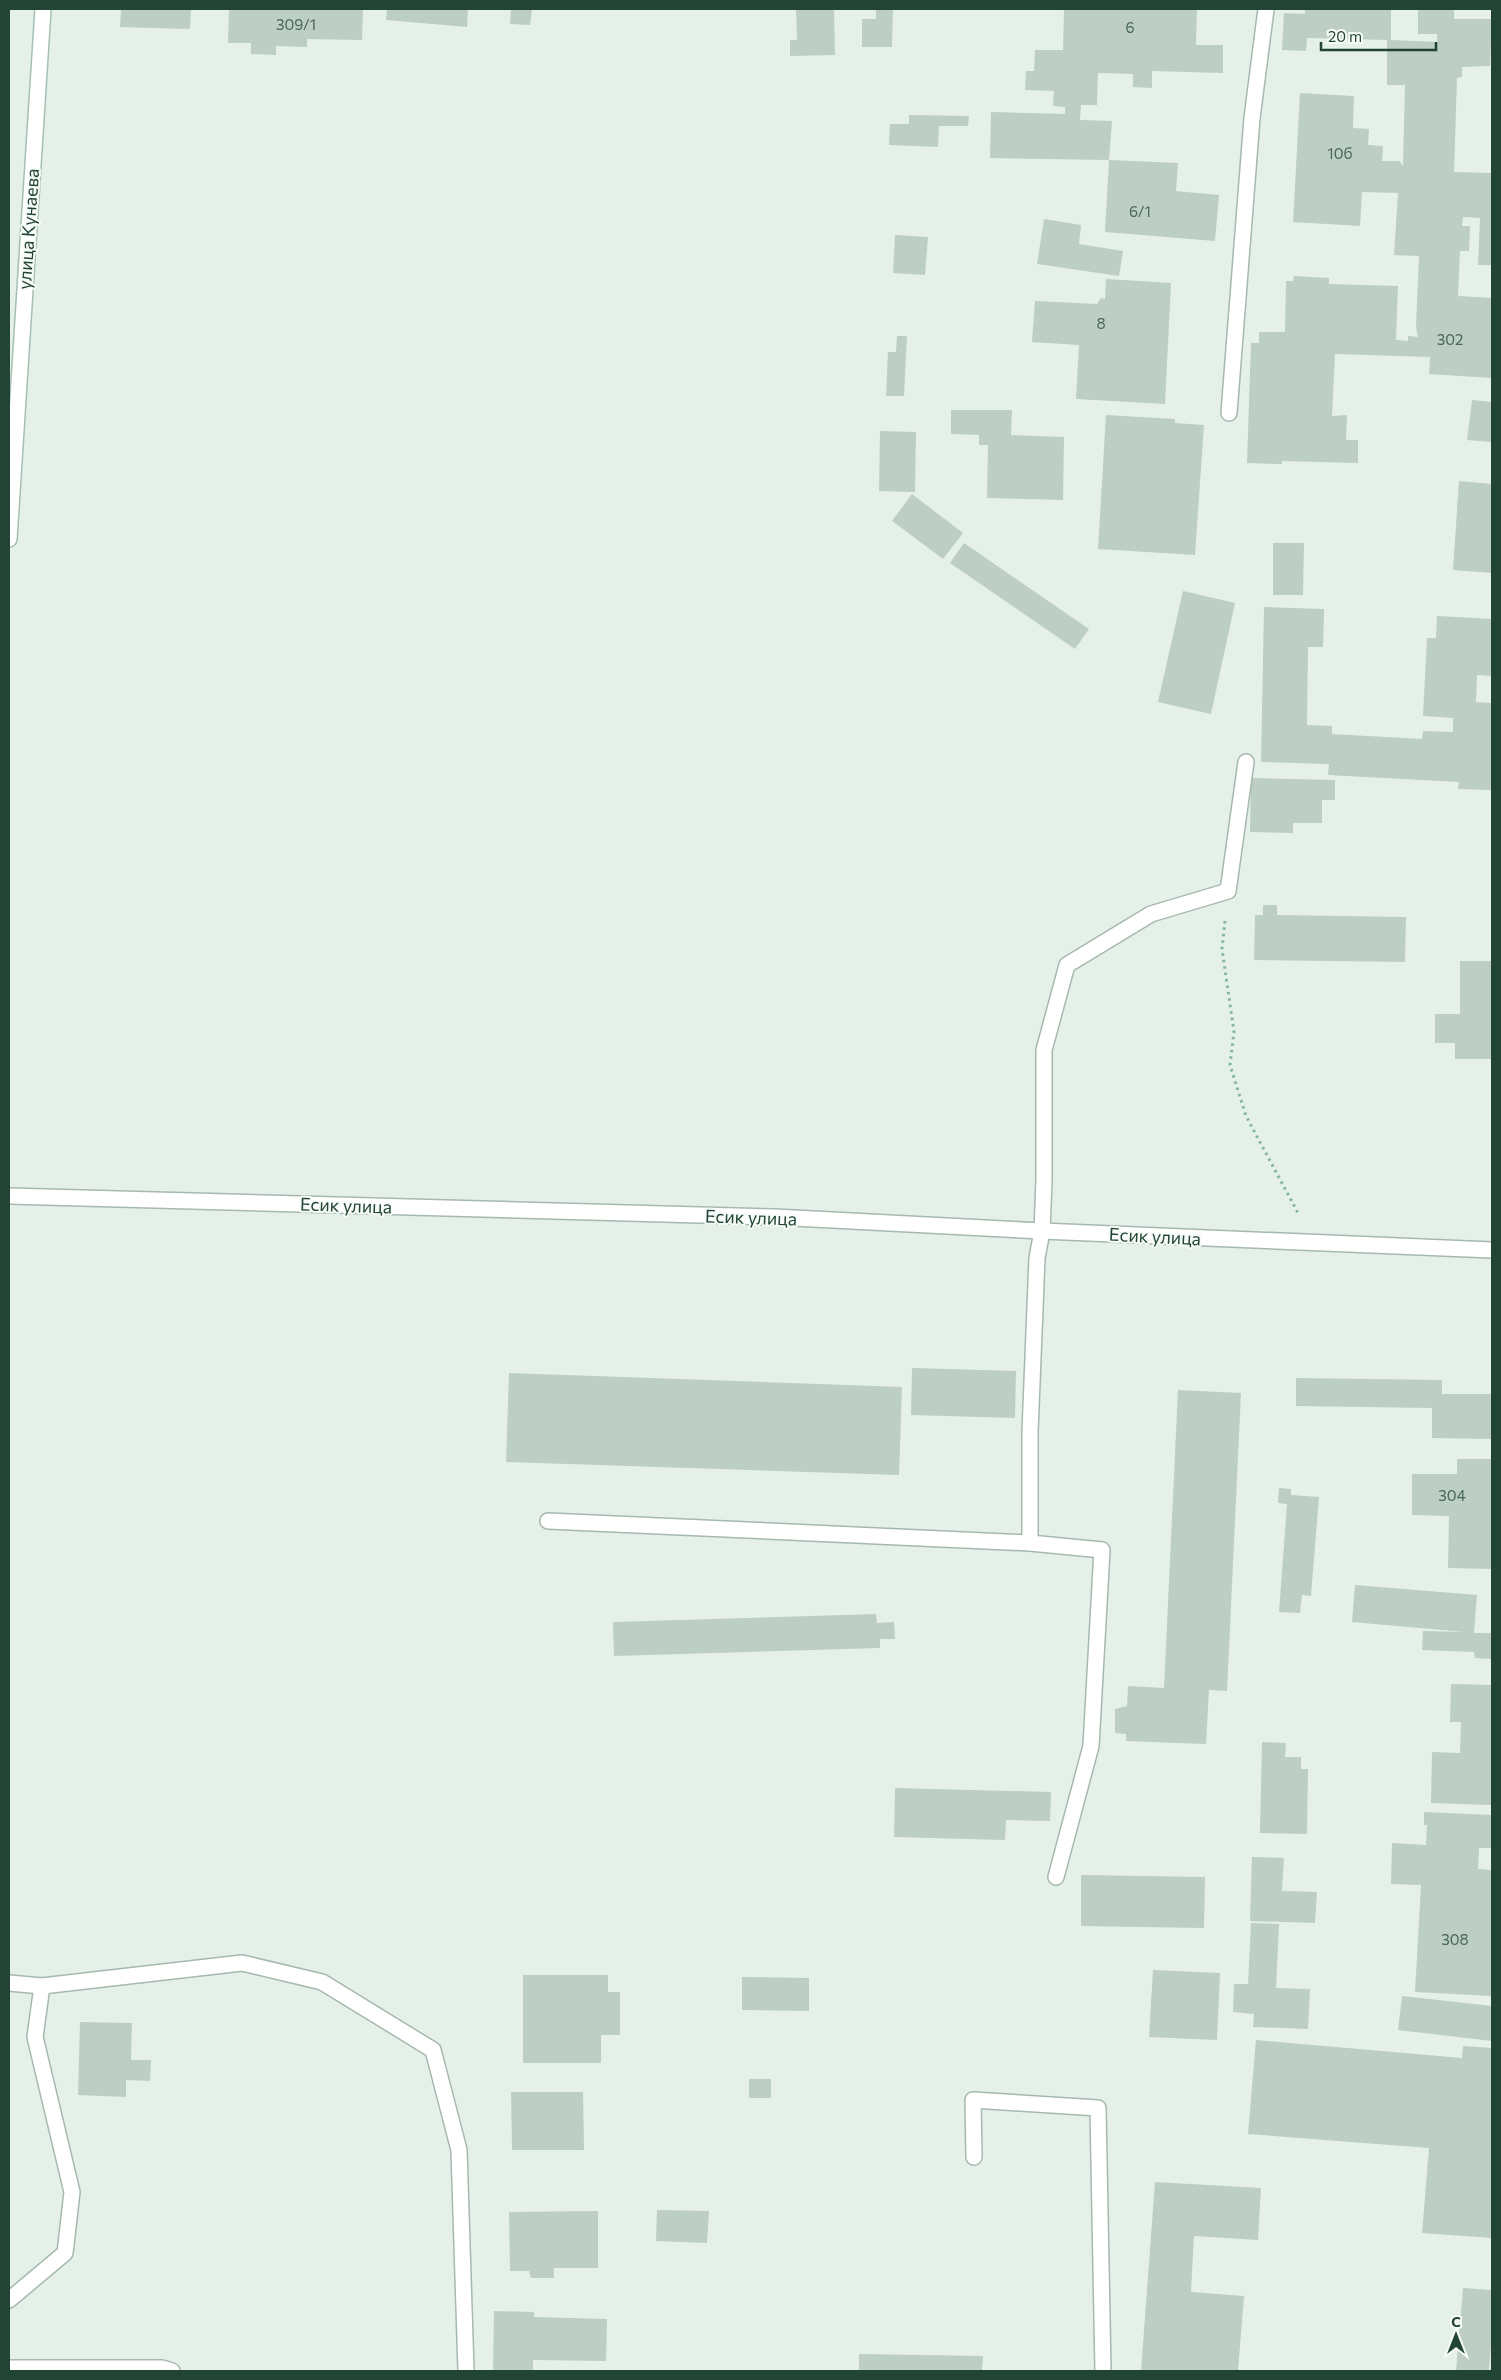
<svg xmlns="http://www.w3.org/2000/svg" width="1501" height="2380" viewBox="0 0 1501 2380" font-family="Commissioner,sans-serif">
  <rect width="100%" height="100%" fill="#e5f0e9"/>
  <!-- building -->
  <g fill="#bdcec4">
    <path d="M121,9H191L190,29L120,27Z"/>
    <path d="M229,9H363L362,40L307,39V47L276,46V55L251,54V43H228Z"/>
    <path d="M387,9H468L467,27L386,20Z"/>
    <path d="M511,9H532L530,25L510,24Z"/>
    <path d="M796,9H834L835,55L790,56V40H797Z"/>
    <path d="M876,9H893L892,47H862V19H876Z"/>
    <path d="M1064,9H1197L1196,45H1223V73L1152,71V88L1133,87V74L1098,73L1097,105H1081L1080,120L1112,121L1109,160L990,158L991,112L1065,114V107L1053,106L1054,91L1025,90L1026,71H1034L1035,50H1063Z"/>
    <path d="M1305,9H1391V40L1437,42V34H1418V9H1454V19H1492L1490,66L1462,67V77L1457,78L1454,172L1492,173V265H1478L1480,218L1463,217L1462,226H1470L1469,251H1460L1458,296L1492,298V378L1429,374L1430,357L1335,354L1332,416L1347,415L1346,440H1358V463L1282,461V464L1247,463L1251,343H1259V332H1285L1286,281H1293L1294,276L1329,278V284L1398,286L1396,340L1408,341V336L1418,337L1416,327L1419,256L1394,255L1398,193L1362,192L1360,226L1293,222L1300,93L1354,96L1353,128L1369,129L1368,145L1383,146L1382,161H1399L1403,166L1405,85H1387V40L1307,38L1306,51L1282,50L1284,13L1305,14Z"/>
    <path d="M909,115L969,116L968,126H939L938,147L889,145L890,124H909Z"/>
    <path d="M1109,160L1178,163L1176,191L1219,195L1215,241L1105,232Z"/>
    <path d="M1044,219L1081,225L1079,244L1123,251L1119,276L1037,264Z"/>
    <path d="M895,235L928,237L925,275L893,273Z"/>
    <path d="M1106,279L1171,283L1165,404L1076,399L1079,345L1032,342L1035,301L1097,304L1101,298L1105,299Z"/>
    <path d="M897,336H907L904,396H886L888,352H896Z"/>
    <path d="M1472,400L1492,402V442L1467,440Z"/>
    <path d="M951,410H1012L1011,435L1064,437L1063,500L987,498L988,445H979V435L951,434Z"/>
    <path d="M1106,415L1175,419V423L1204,425L1195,555L1098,549Z"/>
    <path d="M880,431L916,432L915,492L879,491Z"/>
    <path d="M1459,481L1492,484V573L1453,570Z"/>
    <path d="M912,494L963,533L943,559L892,521Z"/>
    <path d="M964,543L1089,629L1075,649L950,563Z"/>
    <path d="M1273,543H1304L1303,595H1273Z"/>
    <path d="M1183,591L1235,603L1211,714L1158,702Z"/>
    <path d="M1264,607L1324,609L1323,647H1308L1307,725L1332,726V734L1422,739L1423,731L1453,732V718L1423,716L1427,638H1436L1437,616L1492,619V676L1477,675L1476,702L1492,703V790L1458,789L1459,782L1328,775L1329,764L1261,762Z"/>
    <path d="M1251,778L1335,780V800H1322V823H1293V833L1250,832Z"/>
    <path d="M1263,905H1277V915L1406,917L1405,962L1254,960L1255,915H1263Z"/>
    <path d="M1460,961H1492V1059H1455V1043H1435V1014H1460Z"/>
    <path d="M912,1368L1016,1371L1015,1418L911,1415Z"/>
    <path d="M509,1373L902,1387L899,1475L506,1462Z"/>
    <path d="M1296,1378L1442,1380V1394H1492V1439L1432,1438V1408L1296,1406Z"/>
    <path d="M1178,1390L1241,1393L1227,1691L1209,1690L1206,1744L1126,1741V1734L1115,1733V1709L1127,1706L1128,1686L1164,1688Z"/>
    <path d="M1457,1459H1492V1569L1448,1568L1449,1516L1412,1515V1474H1457Z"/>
    <path d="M1279,1488L1291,1489V1495L1319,1497L1311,1596L1302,1595L1300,1613L1279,1612L1287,1504L1278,1503Z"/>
    <path d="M1355,1585L1477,1595L1474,1633H1492V1659L1475,1658L1474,1652L1422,1650L1423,1631L1465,1632L1352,1622Z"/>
    <path d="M876,1614L877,1623L894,1622L895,1639H880V1648L614,1656L613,1622Z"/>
    <path d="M1451,1684L1492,1685V1805L1431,1803L1432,1752L1460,1753L1461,1722H1450Z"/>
    <path d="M1262,1742L1286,1743L1285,1757H1301V1769H1308L1307,1834L1260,1833Z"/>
    <path d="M895,1788L1051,1792L1050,1821L1006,1820L1005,1840L894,1837Z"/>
    <path d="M1424,1812L1492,1815V1848H1479L1478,1869L1492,1870V1996L1415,1992L1421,1885L1391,1884L1392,1843L1426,1845L1427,1825H1424Z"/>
    <path d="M1252,1857L1284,1858L1282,1891L1317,1892L1315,1923L1250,1921Z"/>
    <path d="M1081,1875L1205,1877L1204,1928L1081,1926Z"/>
    <path d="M1251,1923L1279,1924L1276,1988L1310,1989L1308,2029L1253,2027L1254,2014L1233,2012L1234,1984H1248Z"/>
    <path d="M1153,1970L1220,1973L1217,2040L1149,2037Z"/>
    <path d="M523,1975H608V1992H620V2035H601V2063H523Z"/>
    <path d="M742,1977L809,1978V2011L742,2010Z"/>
    <path d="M1402,1996L1492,2006V2041L1398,2030Z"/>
    <path d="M80,2022L132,2023L131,2060H151L150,2081L126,2080V2097L78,2095Z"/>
    <path d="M1256,2040L1462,2058L1463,2046L1492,2048V2238L1422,2233L1429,2148L1248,2134Z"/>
    <rect x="749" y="2079" width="22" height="19"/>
    <path d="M511,2092H583L584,2150H512Z"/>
    <path d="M1155,2182L1261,2188L1258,2240L1194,2236L1191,2292L1244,2296L1238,2371H1141Z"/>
    <path d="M657,2210L709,2211L707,2243L656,2241Z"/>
    <path d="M598,2211V2268H554V2278H531L529,2271H510L509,2212Z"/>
    <path d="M1463,2288L1492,2290V2332L1489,2371H1456Z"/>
    <path d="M494,2311L534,2312V2317L607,2319L606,2361L533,2360V2371H493Z"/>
    <path d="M859,2354L983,2356L982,2371H859Z"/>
  </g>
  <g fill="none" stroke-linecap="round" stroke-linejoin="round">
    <defs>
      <g id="service">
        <path d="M1229,413L1252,118L1266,9"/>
        <path d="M548,1521L1030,1543V1432L1037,1258L1042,1231L1044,1180V1050L1067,965L1151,914L1228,891L1246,762"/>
        <path d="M1030,1543L1102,1550L1091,1746L1056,1877"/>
        <path d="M9,1983L42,1986L242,1963L322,1982L433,2050L459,2150L466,2371"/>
        <path d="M974,2157L973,2100L1098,2108L1103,2371"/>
        <path d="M9,2300L65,2253L72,2192L35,2037L42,1986"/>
        <path d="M9,2368H162L172,2371"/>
      </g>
      <path id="tertiary" d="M9,1196L775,1217L1042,1231L1492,1250"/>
      <path id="secondary" d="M9,539L43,9"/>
    </defs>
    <!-- service casing -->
    <use href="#service" stroke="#a6b9af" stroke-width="18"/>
    <!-- tertiary casing -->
    <use href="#tertiary" stroke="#a6b9af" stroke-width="18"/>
    <!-- secondary casing -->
    <use href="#secondary" stroke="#a5c0b2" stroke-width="18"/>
    <!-- path -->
    <path stroke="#82b69d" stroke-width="3" stroke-dasharray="2.5 4" stroke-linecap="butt" d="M1225,921L1222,949L1234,1032L1230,1065L1246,1116L1298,1213"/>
    <!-- service -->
    <use href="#service" stroke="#fff" stroke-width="15"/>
    <!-- tertiary -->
    <use href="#tertiary" stroke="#fff" stroke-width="15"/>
    <!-- secondary -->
    <use href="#secondary" stroke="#fff" stroke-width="15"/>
  </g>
  <g text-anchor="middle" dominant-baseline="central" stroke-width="4" stroke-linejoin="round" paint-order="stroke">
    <!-- number labels -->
    <g font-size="15" fill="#486659">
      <text x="296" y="24">309/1</text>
      <text x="1130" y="27">6</text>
      <text x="1340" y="153">10б</text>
      <text x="1140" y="211">6/1</text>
      <text x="1101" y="323">8</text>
      <text x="1450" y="339">302</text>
      <text x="1452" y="1495">304</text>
      <text x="1455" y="1939">308</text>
    </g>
    <!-- street labels -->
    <g font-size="18" fill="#214435" stroke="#f6fbf8">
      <text transform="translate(28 229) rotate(-86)">улица Кунаева</text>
      <text transform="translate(346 1205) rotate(2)">Есик улица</text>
      <text transform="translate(751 1217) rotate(2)">Есик улица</text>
      <text transform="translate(1155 1236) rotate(3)">Есик улица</text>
    </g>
  </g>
  <!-- border -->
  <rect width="1501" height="2380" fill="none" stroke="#214435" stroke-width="20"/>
  <!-- north arrow -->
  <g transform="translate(1456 2335)" stroke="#f6fbf8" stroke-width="4" paint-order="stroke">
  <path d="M0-4L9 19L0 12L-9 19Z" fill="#214435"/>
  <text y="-8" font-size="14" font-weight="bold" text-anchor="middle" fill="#214435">С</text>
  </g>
  <!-- scale -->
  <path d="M1321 42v8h115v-8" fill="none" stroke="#214435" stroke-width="2.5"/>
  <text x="1328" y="42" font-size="15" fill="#214435" stroke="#f6fbf8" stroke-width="4" paint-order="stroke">20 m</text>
</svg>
